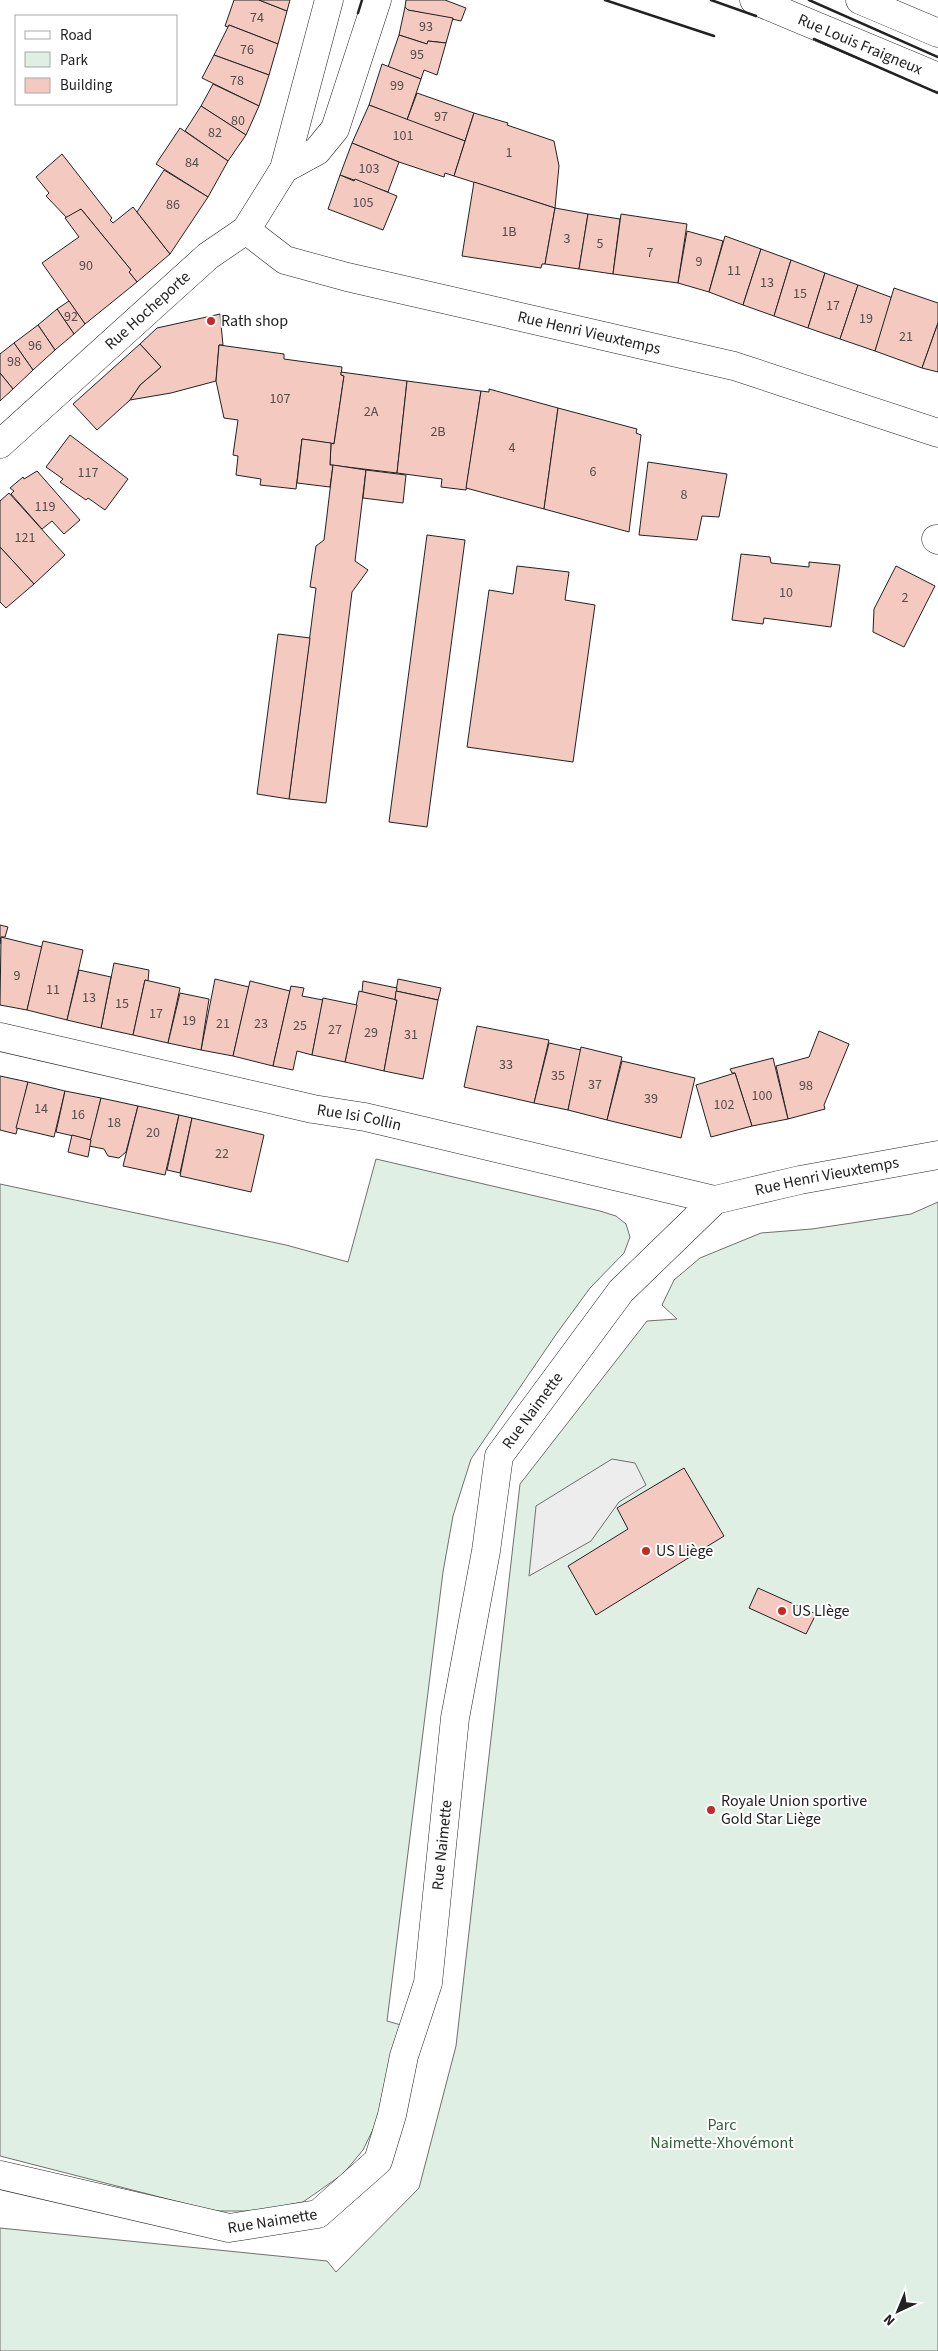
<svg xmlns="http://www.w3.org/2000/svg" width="938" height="2351" viewBox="0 0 938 2351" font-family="'Source Sans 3',sans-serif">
  <rect width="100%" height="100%" fill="#fff"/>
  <!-- green -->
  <g fill="#e0efe3" stroke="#6f6f6f">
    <path d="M376,1159L600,1211L616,1216L626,1224L630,1237L624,1253L590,1288L557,1333L471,1459L453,1516L443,1572L387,2021L401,2025L383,2109L363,2150L343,2174L303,2202L258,2211H214L0,2156V1184L286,1245L348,1262Z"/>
    <path d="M938,1202V2351H0V2228L327,2261L336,2272L419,2188L456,2046L520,1484L647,1321L677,1319L662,1305L674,1280L700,1258L761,1233L812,1229L911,1214Z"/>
  </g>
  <!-- parking -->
  <path fill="#ededed" stroke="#6f6f6f" d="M612,1459L635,1463L646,1485L619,1502L591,1541L529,1576L536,1506Z"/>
  <!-- building -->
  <g fill="#f3c9c0" stroke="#222">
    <path d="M234,0H259L287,11L278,44L229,25L228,27L225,26Z"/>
    <path d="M259,0H290L287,11Z"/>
    <path d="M406,0H445L466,8L461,21L408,10L405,7Z"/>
    <path d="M405,7L408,10L453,18L446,43L428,41L427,44L399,35Z"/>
    <path d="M229,25L278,44L269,75L214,55Z"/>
    <path d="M399,35L427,44L428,41L446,43L437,75L424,70L421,79L388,67Z"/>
    <path d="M214,55L269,75L259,106L202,78Z"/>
    <path d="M382,64L421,79L407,120L369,105Z"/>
    <path d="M213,84L259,106L246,135L201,106Z"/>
    <path d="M417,93L474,113L465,141L407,120Z"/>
    <path d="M369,105L465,141L454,176L445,173L444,177L399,162L352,143Z"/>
    <path d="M201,106L246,135L228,161L185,131Z"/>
    <path d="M474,113L508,123L507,125L554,141L559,166L555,208L454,176Z"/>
    <path d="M180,128L228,161L208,197L156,164Z"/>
    <path d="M352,143L399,162L388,192L340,175Z"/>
    <path d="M62,154L112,218L110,220L113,223L133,207L170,254L137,282L129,272L131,270L81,209L68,219L46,196L49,193L36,177Z"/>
    <path d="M164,170L208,197L170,254L137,212Z"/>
    <path d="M340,175L354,181L355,179L397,196L383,230L328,209Z"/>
    <path d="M474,182L555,208L545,264H542L541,268L462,256Z"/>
    <path d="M555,208L588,214L579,269L545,264Z"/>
    <path d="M81,209L131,270L129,272L137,282L85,324L42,263L79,237L65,218Z"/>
    <path d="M588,214L620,219L613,274L579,269Z"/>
    <path d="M621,214L687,224L678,283L613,274Z"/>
    <path d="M687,231L723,241L709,292L678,283Z"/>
    <path d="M725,236L761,249L743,305L709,292Z"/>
    <path d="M761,249L791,260L774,316L743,305Z"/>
    <path d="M791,260L825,273L808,328L774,316Z"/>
    <path d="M825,273L858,285L840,339L808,328Z"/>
    <path d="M858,285L893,298L875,351L840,339Z"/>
    <path d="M894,288L938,303V323L922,368L875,351Z"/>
    <path d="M69,301L85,324L74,334L57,309Z"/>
    <path d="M57,309L74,334L55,350L38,325Z"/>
    <path d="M220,314L223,345H219L216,381L171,393L130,400L140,385L161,367L140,344L157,328Z"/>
    <path d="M938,323V372L922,368Z"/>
    <path d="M38,325L55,350L33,370L14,343Z"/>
    <path d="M14,343L33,370L13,389L0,373V354Z"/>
    <path d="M140,344L161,367L140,385L130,400L97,430L73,404Z"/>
    <path d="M219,345L284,354V359L342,367L341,375L344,376L334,444L302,439L296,489L260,485L261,479L236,475L238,456L233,455L238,420L224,418L216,381Z"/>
    <path d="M341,372L407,381L397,473L330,465L331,443L334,444L344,376L341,375Z"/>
    <path d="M0,373L13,389L0,401Z"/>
    <path d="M407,381L481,391L466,490L441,487L442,479L397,473Z"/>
    <path d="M489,389L558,408L544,509L466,488L481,391L489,392Z"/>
    <path d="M558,408L637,429L636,433L641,435L629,532L544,509Z"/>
    <path d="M70,435L128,479L105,510L88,498L86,500L60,482L63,479L46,467Z"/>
    <path d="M302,439L331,443L330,465H333L330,487L297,483Z"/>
    <path d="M648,462L727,474L719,517L702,516L697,540L639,535Z"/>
    <path d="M333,465L366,470L355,561L368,570L352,592L326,803L289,799L316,588L310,587L316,546L324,540Z"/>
    <path d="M366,470L406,475L403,503L363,498Z"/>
    <path d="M37,471L80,520L64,534L52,521L42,529L11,494L14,491L10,488L23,477L24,479Z"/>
    <path d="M9,493L65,555L34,584L0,547V501Z"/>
    <path d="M427,535L465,540L427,827L389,822Z"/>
    <path d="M0,547L34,584L6,608L0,602Z"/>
    <path d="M741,554L770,557L771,563L809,567V562L840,565L831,627L764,618L763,624L732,620Z"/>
    <path d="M517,566L569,572L565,600L595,605L573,762L467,747L489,590L513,594Z"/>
    <path d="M896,566L935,586L904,647L873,632L874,609Z"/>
    <path d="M278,634L310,638L289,799L257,794Z"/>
    <path d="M0,925L8,927L5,937H1L0,944Z"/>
    <path d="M1,937L42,947L27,1010L0,1005Z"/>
    <path d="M43,941L83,950L67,1020L27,1010Z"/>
    <path d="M114,963L149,970L148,981L145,980L133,1035L101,1028Z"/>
    <path d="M79,970L111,977L101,1028L67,1020Z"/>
    <path d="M215,979L249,987L233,1056L201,1050Z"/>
    <path d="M398,979L441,988L438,1000L396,991Z"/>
    <path d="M145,980L180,988L168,1043L133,1035Z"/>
    <path d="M250,981L290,991L273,1066L233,1056Z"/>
    <path d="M363,981L397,988L395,1000L362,992Z"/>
    <path d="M291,986L304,988L302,996L323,1000L312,1055L297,1051L293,1070L273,1066Z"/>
    <path d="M359,991L397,1000L384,1071L345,1062Z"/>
    <path d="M396,991L438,1000L423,1079L384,1071L397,1000H395Z"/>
    <path d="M180,993L209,999L201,1050L168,1043Z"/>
    <path d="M323,998L357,1005L345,1062L312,1055Z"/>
    <path d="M477,1026L549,1040L534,1103L464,1087Z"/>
    <path d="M819,1031L849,1044L824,1105L825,1109L788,1119L776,1066L809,1057Z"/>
    <path d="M549,1043L581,1050L568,1110L534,1103Z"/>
    <path d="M581,1047L622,1057L607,1120L568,1110Z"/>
    <path d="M773,1058L788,1119L752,1126L735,1073H732L730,1069Z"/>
    <path d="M622,1061L695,1078L681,1138L607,1120Z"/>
    <path d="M735,1073L752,1126L711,1137L696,1085Z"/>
    <path d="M0,1076L28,1082L16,1134L0,1130Z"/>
    <path d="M28,1082L65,1091L54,1137L16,1128Z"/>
    <path d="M65,1091L101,1098L91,1140L56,1132Z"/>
    <path d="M101,1098L138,1106L126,1152L119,1158L108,1156L104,1149L89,1146Z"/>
    <path d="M138,1106L179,1115L165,1175L123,1166Z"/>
    <path d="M179,1115L192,1118L180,1173L167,1170Z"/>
    <path d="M192,1118L264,1135L251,1192L180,1176Z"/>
    <path d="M72,1135L91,1140L88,1157L68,1152Z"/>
    <path d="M684,1468L724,1536L596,1615L568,1566L628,1529L617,1508Z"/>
    <path d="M758,1588L816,1614L806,1634L749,1608Z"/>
  </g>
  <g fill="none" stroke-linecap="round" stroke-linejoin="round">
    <defs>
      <g id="minor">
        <path d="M284,169L317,151L335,129L377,0"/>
        <path id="s1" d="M246,230L285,260L347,277L734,366L938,433"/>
        <path id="s2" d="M0,444L208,256L246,230L284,169L329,0"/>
        <path d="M936,539L938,540"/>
        <path id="s3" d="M0,1037L313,1109L365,1117L715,1200L800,1180L938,1155"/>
        <path id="s4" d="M0,2175L229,2228L318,2214L378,2161L392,2115L404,2056L428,1983L455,1718L486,1551L499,1456L621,1291L715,1200"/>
      </g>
      <g id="tertiary">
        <path id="s5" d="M754,0L938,77"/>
      </g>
      <path id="primary" d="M860,0L938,33"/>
    </defs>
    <!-- minor casing -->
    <use href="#minor" stroke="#222" stroke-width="29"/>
    <!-- tertiary casing -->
    <use href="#tertiary" stroke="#222" stroke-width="29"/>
    <!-- primary casing -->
    <use href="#primary" stroke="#222" stroke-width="29"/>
    <!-- minor -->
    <use href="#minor" stroke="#fff" stroke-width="28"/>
    <!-- tertiary -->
    <use href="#tertiary" stroke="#fff" stroke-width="28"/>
    <!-- primary -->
    <use href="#primary" stroke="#fff" stroke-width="28"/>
    <!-- wall -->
    <g stroke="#222" stroke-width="2.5">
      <path d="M605,0L714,36"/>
      <path d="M711,0L756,16"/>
      <path d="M809,0L938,57"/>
      <path d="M358,13L362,0"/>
      <path d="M814,39L938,93"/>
    </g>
  </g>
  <!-- markers -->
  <g fill="#c62828" stroke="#fff" stroke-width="2">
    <circle cx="211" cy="321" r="5"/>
    <circle cx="646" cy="1551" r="5"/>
    <circle cx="782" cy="1611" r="5"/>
    <circle cx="711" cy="1810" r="5"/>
  </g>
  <g text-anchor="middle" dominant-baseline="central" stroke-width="4" stroke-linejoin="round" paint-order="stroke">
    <!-- number labels -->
    <g font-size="14" fill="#564c4a">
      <text x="257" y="18">74</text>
      <text x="426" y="27">93</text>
      <text x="247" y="50">76</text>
      <text x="417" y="55">95</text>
      <text x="237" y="81">78</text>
      <text x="397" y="86">99</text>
      <text x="441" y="117">97</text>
      <text x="238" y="121">80</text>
      <text x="215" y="133">82</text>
      <text x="403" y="136">101</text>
      <text x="509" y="153">1</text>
      <text x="192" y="163">84</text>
      <text x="369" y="169">103</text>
      <text x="363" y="203">105</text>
      <text x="173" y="205">86</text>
      <text x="509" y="232">1B</text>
      <text x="567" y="239">3</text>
      <text x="600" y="244">5</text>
      <text x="650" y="253">7</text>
      <text x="699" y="262">9</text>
      <text x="86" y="266">90</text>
      <text x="734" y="271">11</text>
      <text x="767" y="283">13</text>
      <text x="800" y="294">15</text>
      <text x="833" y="306">17</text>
      <text x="71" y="317">92</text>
      <text x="866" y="319">19</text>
      <text x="906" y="337">21</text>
      <text x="35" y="346">96</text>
      <text x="14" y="362">98</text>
      <text x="280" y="399">107</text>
      <text x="371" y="412">2A</text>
      <text x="438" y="432">2B</text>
      <text x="512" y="448">4</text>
      <text x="593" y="472">6</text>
      <text x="88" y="473">117</text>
      <text x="684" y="495">8</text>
      <text x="45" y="507">119</text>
      <text x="25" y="538">121</text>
      <text x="786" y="593">10</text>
      <text x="905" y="598">2</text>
      <text x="17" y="976">9</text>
      <text x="53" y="990">11</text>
      <text x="89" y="998">13</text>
      <text x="122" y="1004">15</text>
      <text x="156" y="1014">17</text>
      <text x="189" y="1021">19</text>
      <text x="223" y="1024">21</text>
      <text x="261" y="1024">23</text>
      <text x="300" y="1026">25</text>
      <text x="335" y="1030">27</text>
      <text x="371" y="1033">29</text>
      <text x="411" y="1035">31</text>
      <text x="506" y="1065">33</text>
      <text x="558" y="1076">35</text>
      <text x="595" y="1085">37</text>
      <text x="806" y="1086">98</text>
      <text x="762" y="1096">100</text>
      <text x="651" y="1099">39</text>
      <text x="724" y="1105">102</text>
      <text x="41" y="1109">14</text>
      <text x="78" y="1115">16</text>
      <text x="114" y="1123">18</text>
      <text x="153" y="1133">20</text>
      <text x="222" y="1154">22</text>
    </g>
    <!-- street labels -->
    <g font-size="16" fill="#222" stroke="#fff">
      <text stroke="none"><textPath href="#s5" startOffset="115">Rue Louis Fraigneux</textPath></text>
      <text stroke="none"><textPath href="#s2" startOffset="199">Rue Hocheporte</textPath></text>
      <text stroke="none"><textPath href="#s1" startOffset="362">Rue Henri Vieuxtemps</textPath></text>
      <text stroke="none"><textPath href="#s3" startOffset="368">Rue Isi Collin</textPath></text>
      <text stroke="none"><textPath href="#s3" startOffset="848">Rue Henri Vieuxtemps</textPath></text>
      <text stroke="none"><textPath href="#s4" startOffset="1179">Rue Naimette</textPath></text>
      <text stroke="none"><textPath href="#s4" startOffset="729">Rue Naimette</textPath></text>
      <text stroke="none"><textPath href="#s4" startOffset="279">Rue Naimette</textPath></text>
    </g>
    <!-- poi labels -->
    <g font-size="16" fill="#222" stroke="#fff" text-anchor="start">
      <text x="221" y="321">Rath shop</text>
      <text x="656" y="1551">US Liège</text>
      <text x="792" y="1611">US LIège</text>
      <text x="721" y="1801">Royale Union sportive<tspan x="721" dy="18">Gold Star Liège</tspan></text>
    </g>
    <!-- park labels -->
    <g font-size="16" fill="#2f5e38" stroke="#fff">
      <text x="722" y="2125">Parc<tspan x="722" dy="18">Naimette-Xhovémont</tspan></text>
    </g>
  </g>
  <!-- legend -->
  <rect x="15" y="15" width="162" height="90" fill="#ffffff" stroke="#a7a7a7"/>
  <rect x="25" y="31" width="25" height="8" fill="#ffffff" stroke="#a7a7a7"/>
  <text x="60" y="40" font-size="15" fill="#222222">Road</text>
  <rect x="25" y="52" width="25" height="15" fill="#e0efe3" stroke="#a7a7a7"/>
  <text x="60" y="65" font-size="15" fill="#222222">Park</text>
  <rect x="25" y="78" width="25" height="15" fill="#f3c9c0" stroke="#a7a7a7"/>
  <text x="60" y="90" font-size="15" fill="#222222">Building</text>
  <!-- north arrow -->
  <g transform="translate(898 2311) rotate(224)" stroke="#ffffff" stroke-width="4" paint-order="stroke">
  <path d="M0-4L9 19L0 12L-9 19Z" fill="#222222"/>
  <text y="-8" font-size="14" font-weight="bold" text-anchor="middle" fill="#222222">N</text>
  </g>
</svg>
